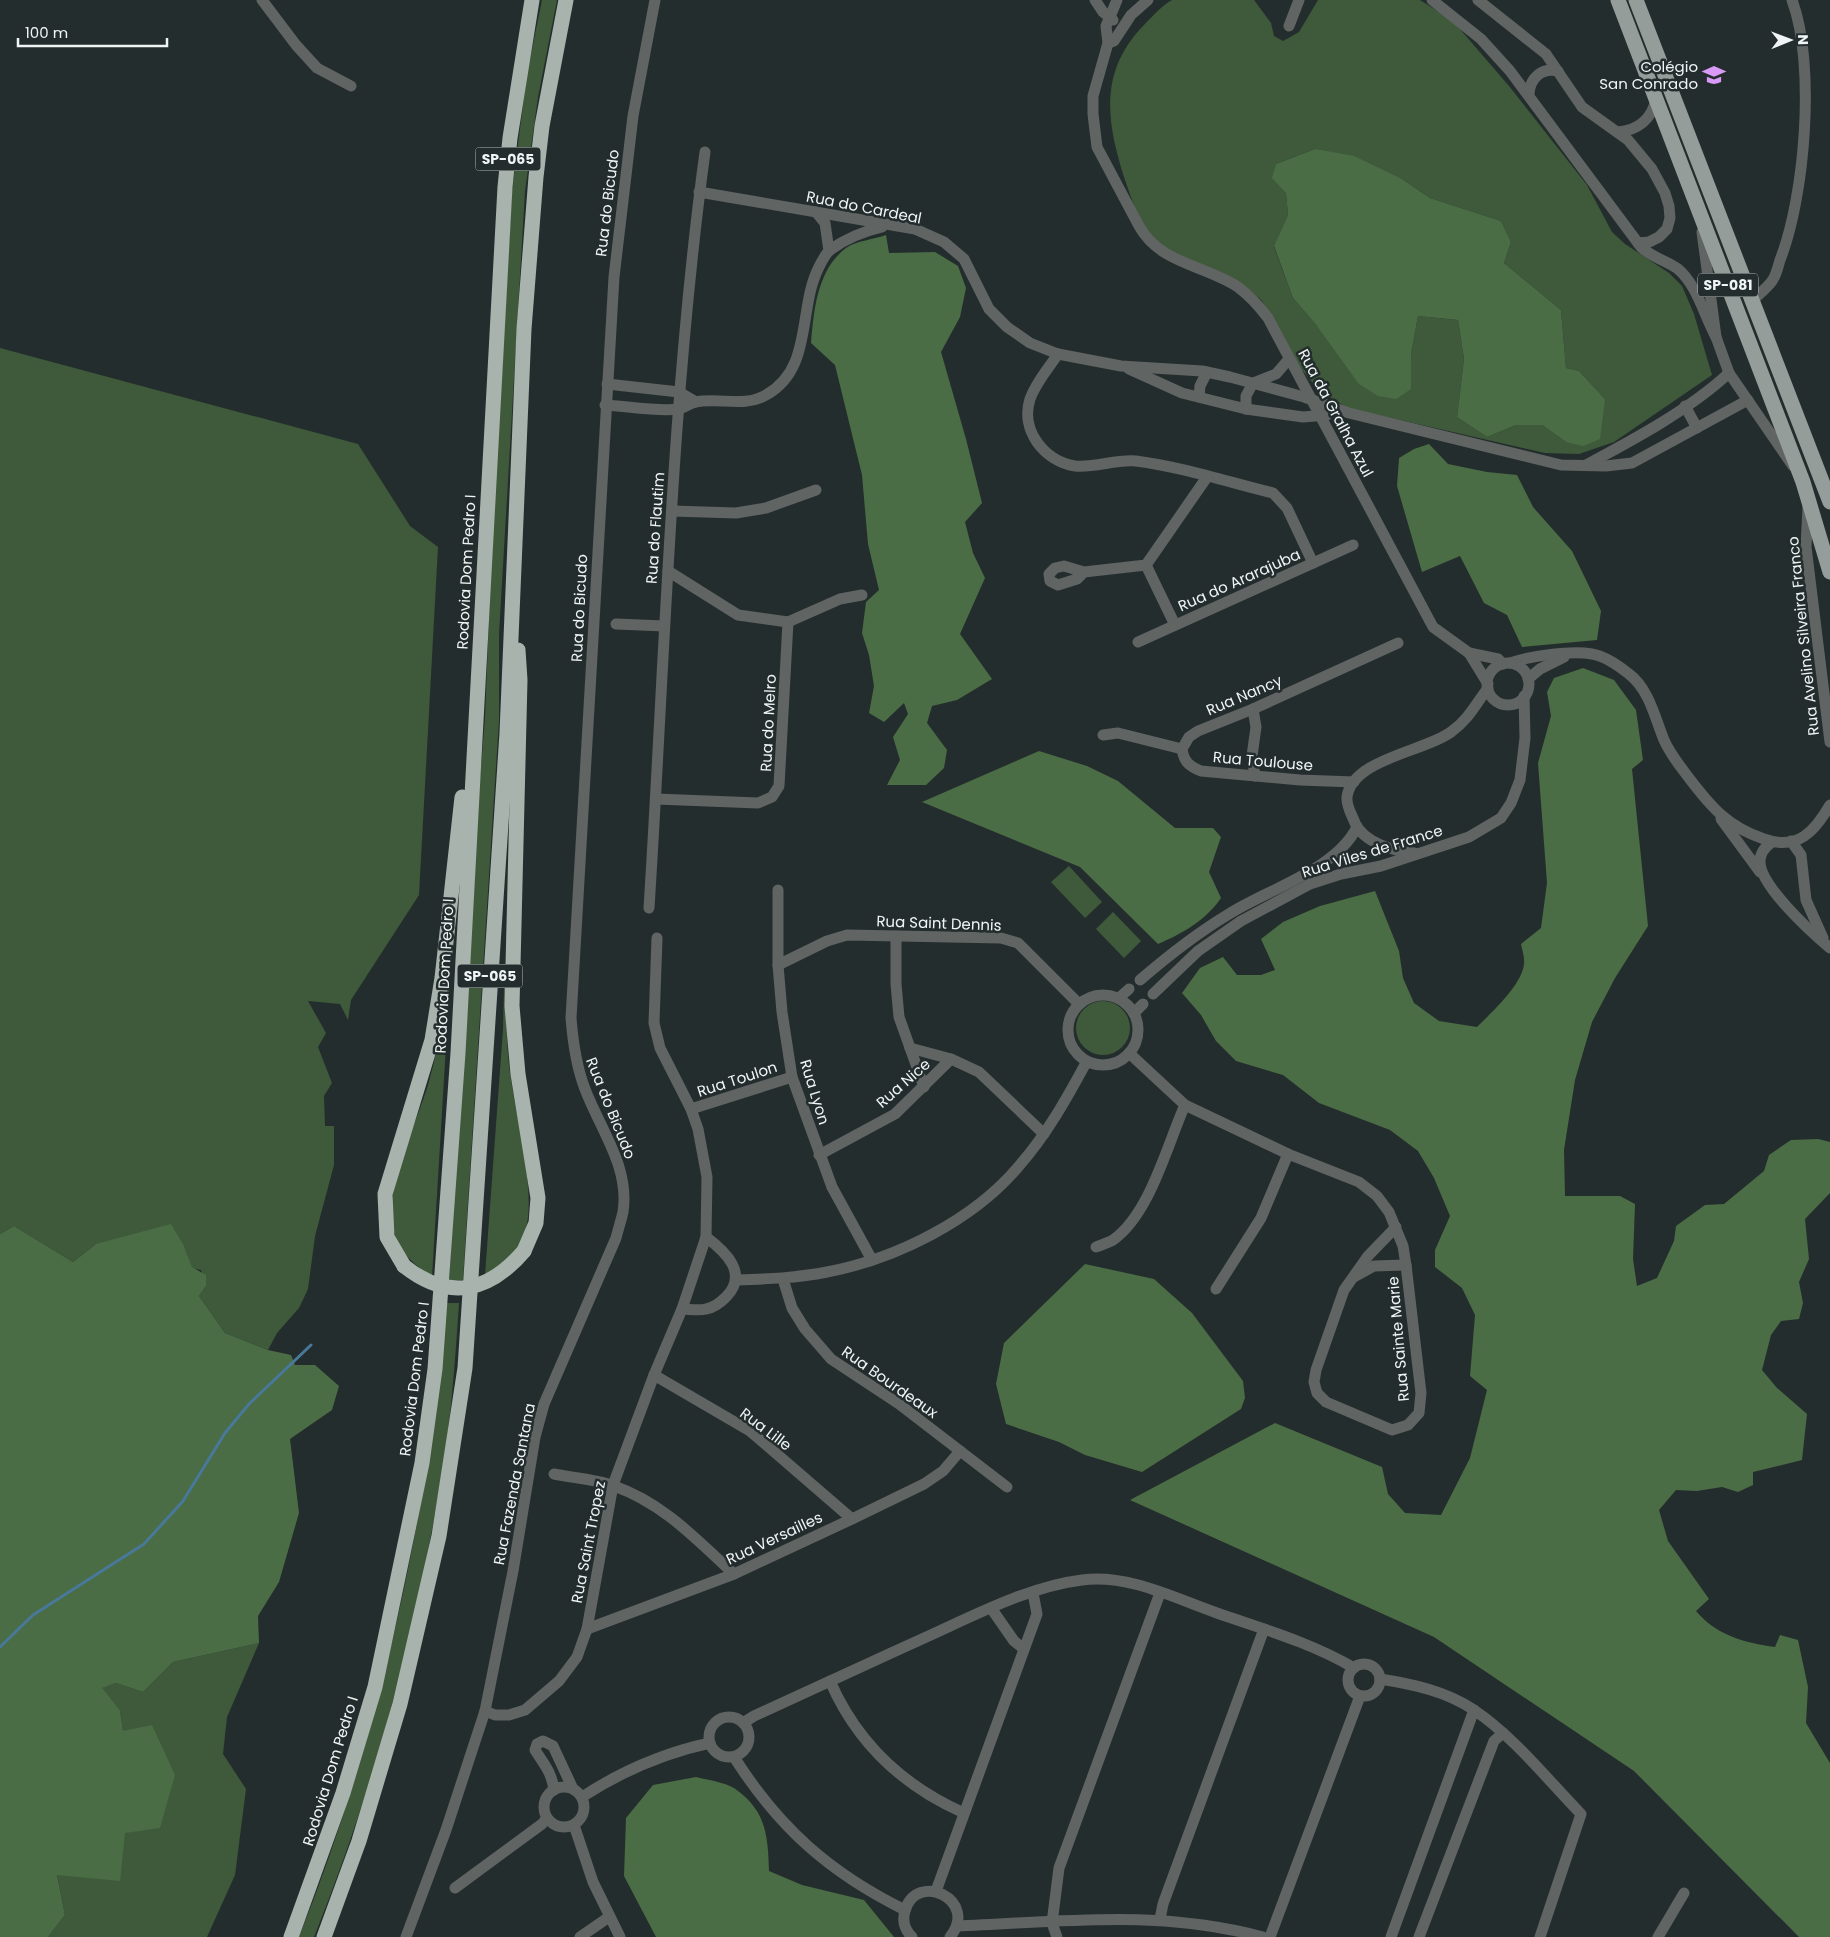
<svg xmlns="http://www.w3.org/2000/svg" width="1830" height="1937" viewBox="0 0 1830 1937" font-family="Poppins,sans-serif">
  <rect width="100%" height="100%" fill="#242d2d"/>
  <!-- green -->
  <g fill="#3e5a3a" fill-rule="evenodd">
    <path d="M542,0H557L538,97L525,191L499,634V720L463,1280L449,1281L476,828L485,718L492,542L512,191L527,74Z"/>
    <path d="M1172,0H1254L1271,23L1274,36L1283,41L1299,32L1318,0H1420L1453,21L1509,86L1587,185L1612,232L1625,244L1669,273L1682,286L1694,314L1712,375L1614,442L1579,454L1545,453L1352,409C1309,391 1297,363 1275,325C1271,317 1266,305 1260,299C1252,291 1239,282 1229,276C1206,264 1177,263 1157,244C1141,229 1133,203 1126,183C1107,125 1097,73 1144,25C1153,16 1161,6 1172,0ZM1315,149L1402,179L1430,198L1501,221L1511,242L1504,263L1561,310L1566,368L1579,371L1605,399L1566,442L1542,425H1516L1487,437L1457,417L1464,359L1458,320L1418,316L1411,354L1410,389L1317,326L1293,298L1274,247L1288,215L1286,193L1276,164Z"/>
    <path d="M0,348L358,444L410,526L438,547L419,895L351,1000L348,1020L340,1004L308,1001L326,1033L318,1047L332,1083L324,1096L325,1126H334V1165L315,1236L308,1289L299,1308L277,1333L268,1350L225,1333L199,1296L206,1286L201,1270L192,1268L184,1246L96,1244L73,1262L14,1226L0,1234Z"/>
    <path d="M1069,866L1102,902L1085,918L1051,882Z"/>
    <path d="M1113,912L1141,941L1124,958L1096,929Z"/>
    <path d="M450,980L432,1277C415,1265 399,1253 394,1232C383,1186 415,1128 428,1085C438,1050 444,1015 450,980Z"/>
    <path d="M507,985C506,1017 506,1049 511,1080C517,1120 538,1199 524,1235C517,1254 501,1264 485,1275L503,1029L504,988Z"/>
    <circle cx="1103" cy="1028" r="27"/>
    <path d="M447,1303H459C456,1348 453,1393 447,1438C423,1608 378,1778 314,1937H299C380,1734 427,1520 447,1303Z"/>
    <path d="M259,1643L227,1717L223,1754L246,1789L235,1875L207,1937H48L65,1915L57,1875L123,1732L120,1710L101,1688L116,1683L143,1692L173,1662Z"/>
  </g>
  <!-- forest -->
  <g fill="#4a6d45">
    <path d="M1315,149L1354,156L1402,179L1430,198L1501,221L1511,242L1504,263L1561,310L1566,368L1579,371L1605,399L1600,439L1583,446L1566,442L1542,425H1516L1487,437L1457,417L1464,359L1458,320L1418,316L1411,354V389L1396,399L1378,396L1359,384L1317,326L1293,298L1274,246L1288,215L1286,193L1272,178L1276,164Z"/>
    <path d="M886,235L889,253L935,252L958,266L966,288L960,317L941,352L966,439L982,503L965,522L973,553L985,578L960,634L992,679L957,700L932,706L927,723L947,750L944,768L926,785H887L900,760L893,737L908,714L904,703L884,722L869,713L874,686L869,655L862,633L866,602L879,590L868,544L862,475L835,365L811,343C814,310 817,270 846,248C856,241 875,239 886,235Z"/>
    <path d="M1429,444L1448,464L1487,472L1517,475L1533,507L1572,551L1601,611L1597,640L1522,647L1507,615L1484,603L1460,556L1422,572L1397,486L1399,458L1414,449Z"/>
    <path d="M1583,668L1614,680L1636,710L1643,760L1632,769L1648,926L1615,978L1592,1022L1575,1080L1564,1150L1565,1196H1620L1635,1204L1633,1259L1637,1286L1657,1278L1674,1241L1676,1226L1705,1205L1724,1204L1764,1171L1769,1155L1791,1140L1818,1139L1830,1142V1193L1805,1219L1809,1259L1799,1282L1803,1303L1799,1319L1781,1321L1771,1335L1762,1370L1777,1388L1807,1414L1802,1460L1753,1472V1485L1738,1492L1722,1487L1697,1491L1676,1490L1659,1510L1668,1541L1709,1599L1696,1611C1716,1635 1745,1643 1775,1647L1780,1635L1798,1640L1808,1687L1806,1723L1830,1763V1937H1799L1634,1771L1434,1637L1130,1500L1275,1423L1382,1467L1388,1494L1405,1513L1441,1515L1470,1458L1487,1390L1470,1376L1475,1315L1462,1288L1435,1267V1250L1450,1216L1434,1178L1418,1151L1390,1130L1319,1103L1283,1075L1236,1061L1216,1041L1201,1015L1182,993L1200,968L1223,957L1237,975H1261L1275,970L1261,939L1283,922L1320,906L1375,891L1399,951L1403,978L1414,1003L1439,1021L1477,1027C1491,1013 1522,985 1524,964C1525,958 1522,950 1521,944L1541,928L1547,883L1538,763L1551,716L1547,692L1554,678Z"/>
    <path d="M1039,751L1087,766L1118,781L1175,828H1213L1221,837L1209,872L1221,898C1205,921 1183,933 1158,944L1080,867L922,802Z"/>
    <path d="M171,1224L184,1246L192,1267L206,1275V1286L199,1296L225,1333L268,1350L291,1355L295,1365H315L339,1386L332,1410L290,1439L299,1513L279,1582L258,1616L259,1643L173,1662L143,1692L116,1683L102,1688L120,1710L123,1731L152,1725L175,1775L160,1828L125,1833L120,1881L57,1875L65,1915L48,1937H0V1234L14,1226L73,1262L96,1244Z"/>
    <path d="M1085,1264L1154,1279L1192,1313L1243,1381L1245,1398L1241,1409L1142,1472L1085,1455L1059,1442L1006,1424L996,1384L1004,1343Z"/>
    <path d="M696,1777C707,1780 724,1782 734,1788C766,1810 768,1835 769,1871L802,1885L864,1900L894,1937H656L624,1876L626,1818L653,1785Z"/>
  </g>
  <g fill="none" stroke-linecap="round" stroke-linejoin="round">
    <!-- stream -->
    <path stroke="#48789a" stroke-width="3" d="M0,1647L33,1615L144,1544L183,1501L225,1433L249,1404L311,1345"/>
    <!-- street -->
    <g stroke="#606462" stroke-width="11">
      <path d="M262,0L296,45L317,68L351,86"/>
      <path d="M1095,0L1103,12L1113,20"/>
      <path d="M1117,0L1106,26L1108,43L1093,96V114L1097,147L1139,226C1160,264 1205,265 1238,287C1250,296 1259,306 1268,318L1433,627L1469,653L1488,684"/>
      <path d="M1432,0L1481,39L1510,71L1641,247C1652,258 1666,260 1678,269C1697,285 1704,315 1716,337"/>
      <path d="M1478,0L1546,54L1582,107L1628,140L1652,169L1665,193L1669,206L1670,218L1667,229L1659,237L1649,242L1638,243"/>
      <path d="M1289,26L1299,0"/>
      <path d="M1108,43L1114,41L1131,15L1148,0"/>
      <path d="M1529,94C1530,78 1542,67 1558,71"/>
      <path d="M1618,132C1638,130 1652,119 1656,99"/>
      <path d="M699,192L915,229L944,242L964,259L989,309L1007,327L1030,343L1058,354L1121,366L1202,371L1230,377L1304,397L1349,413L1561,465L1606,466L1632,463L1748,400"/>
      <path d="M816,212L825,223L829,251"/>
      <path d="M1702,232L1716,337L1729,373L1793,466"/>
      <path d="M1753,300C1759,294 1767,288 1772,281C1776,276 1778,267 1780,260C1805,197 1816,64 1792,0"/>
      <path d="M1058,354C1048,369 1036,382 1030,399C1020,430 1044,461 1075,466C1095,468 1116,459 1136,461C1182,467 1228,482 1273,493L1287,508L1313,563"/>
      <path d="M1129,369L1182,393L1246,409L1303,417L1327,415"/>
      <path d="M607,384L679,392L696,402"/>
      <path d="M1199,397L1200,386L1207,372"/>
      <path d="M605,405C625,406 660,412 678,409C684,408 689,404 695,402C720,397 743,408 766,395C813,369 798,310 818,269C821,263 825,254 830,250C845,239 865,231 882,227"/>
      <path d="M1685,406L1697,428"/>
      <path d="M1246,409V396L1253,383L1276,374L1289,359"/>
      <path d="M1586,465C1633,440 1689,410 1729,373"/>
      <path d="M1808,507L1806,547L1830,742"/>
      <path d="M672,511L736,513L766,508L816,490"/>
      <path d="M1146,565L1175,625"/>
      <path d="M668,571L738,615L788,622L840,599L862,595"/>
      <path d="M1084,572L1077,579L1058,585L1050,581L1049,574L1055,568L1064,566L1084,572L1146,565L1207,477"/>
      <path d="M616,624L664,626"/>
      <path d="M1138,642L1353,545"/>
      <path d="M1469,653L1498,659L1503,664"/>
      <path d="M1510,663C1530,656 1571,650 1592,654C1605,656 1619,666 1629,674C1649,689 1655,718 1664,740C1670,754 1680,766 1689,778C1711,807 1728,827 1764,839C1798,851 1815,831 1830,805"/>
      <circle cx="1508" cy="684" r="21"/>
      <path d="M1528,679L1540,669L1564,657"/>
      <path d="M1253,709L1256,727L1252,756L1255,776"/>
      <path d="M1103,735L1118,733L1182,749L1189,737L1198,731L1253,709L1398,643"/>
      <path d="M1182,749C1184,762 1189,766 1201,771L1300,780L1354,782"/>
      <path d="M656,799L758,803L772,797L779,786L788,622"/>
      <path d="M1721,819L1760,872"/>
      <path d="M1791,841L1801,855L1806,900L1823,938"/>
      <path d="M1772,842C1765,847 1760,853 1760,861C1759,885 1812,933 1830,948"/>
      <path d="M1414,853C1394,851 1364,843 1355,823C1352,815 1346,806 1347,797C1352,759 1426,751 1451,732C1469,719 1475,705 1488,688"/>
      <path d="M778,890V965L782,1012L792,1077L832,1187L872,1260"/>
      <path d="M649,908C665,656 671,403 705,152"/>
      <path d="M896,936V984L899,1017L924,1087"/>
      <path d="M778,965L827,941L847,935L1001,938L1018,943L1079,1004"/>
      <path d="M1140,980C1168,956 1197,933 1229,914C1268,889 1336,870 1357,827"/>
      <path d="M1153,994L1198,951L1241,921L1310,884L1341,874L1381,866L1469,837L1501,818L1511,803L1520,780L1525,738L1524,696"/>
      <circle cx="1103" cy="1030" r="35"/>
      <path d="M1119,998L1129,989"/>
      <path d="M1134,1013L1143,1004"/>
      <path d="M910,1048L951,1059L979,1072L1044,1134"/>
      <path d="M1129,1053L1185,1105L1288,1154L1359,1182L1377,1196L1389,1212L1403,1246L1406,1265L1421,1393L1419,1413L1408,1425L1392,1430L1326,1402L1317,1393L1314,1382L1316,1370L1344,1290L1368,1256L1396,1227"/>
      <path d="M691,1109L792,1077"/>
      <path d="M819,1155L895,1114L951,1059"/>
      <path d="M1096,1247C1101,1245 1108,1243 1113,1240C1150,1214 1167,1145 1185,1105"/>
      <path d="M1354,1277L1374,1266L1406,1265"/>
      <path d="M783,1279L792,1308L805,1329L831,1359L899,1404L1007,1487"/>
      <path d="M736,1280C767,1279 797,1278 827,1272C896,1259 974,1220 1019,1166C1047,1134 1067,1098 1087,1061"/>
      <path d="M1216,1289L1261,1218L1288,1154"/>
      <path d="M682,1309C689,1309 699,1311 706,1309C713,1308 721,1302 726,1297C749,1274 726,1252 706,1237"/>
      <path d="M654,1375L750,1431L852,1519"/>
      <path d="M554,1474C573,1478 596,1479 614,1486C663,1503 697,1540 734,1574"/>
      <path d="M991,1608L1014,1641L1024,1649"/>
      <path d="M587,1629L734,1574L852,1519L924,1484L943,1471L960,1451"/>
      <circle cx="1364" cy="1680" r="16"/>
      <path d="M1380,1679C1412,1684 1446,1691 1474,1710C1514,1737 1547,1779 1581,1814L1540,1937"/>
      <path d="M830,1681C857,1743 903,1786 964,1813"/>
      <path d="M485,1711L495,1715H509L525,1710L559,1681L577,1657L587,1629L613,1485L654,1375L682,1309L706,1237L707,1177L698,1129L691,1109L660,1048L654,1023L657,938"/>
      <circle cx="729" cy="1737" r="20"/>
      <path d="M743,1723L754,1716C813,1689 873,1661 933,1634C979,1613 1032,1586 1082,1580C1129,1574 1174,1598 1217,1613C1263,1629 1312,1643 1354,1668"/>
      <path d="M734,1757C779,1828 830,1873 905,1910"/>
      <circle cx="564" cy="1807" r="20"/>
      <path d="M554,1790C552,1773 544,1764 535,1750L537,1744L543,1741L553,1746L573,1789"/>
      <path d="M582,1797C622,1771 663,1753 710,1743"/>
      <path d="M574,1825L593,1882L620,1937"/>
      <path d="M455,1888L542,1824L547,1818"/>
      <path d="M936,1891L1037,1614L1033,1593"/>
      <path d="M1160,1919L1163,1904L1264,1629"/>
      <path d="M957,1926C1064,1922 1156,1909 1263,1937"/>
      <path d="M406,1937L446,1830L485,1711L513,1571L535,1437L544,1404L616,1238C618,1230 621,1221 623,1212C630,1167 600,1129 585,1089C576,1066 573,1043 571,1018L614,277L633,116L655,0"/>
      <path d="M580,1937L609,1917"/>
      <path d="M912,1937C905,1930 902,1921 905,1911C916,1870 980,1900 950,1937"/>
      <path d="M1057,1937L1052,1923L1059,1868L1160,1593"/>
      <path d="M1270,1937L1360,1696"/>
      <path d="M1391,1937L1474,1710"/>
      <path d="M1419,1937L1494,1741L1503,1733"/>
      <path d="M1658,1937L1684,1893"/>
    </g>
    <!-- primary -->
    <g stroke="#949d99" stroke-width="15">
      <path d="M1618,0L1803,482L1830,572"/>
      <path d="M1636,0L1830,502"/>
    </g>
    <!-- highway -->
    <g stroke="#a8b3ae" stroke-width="15">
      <path d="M518,650L520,680L512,1006L518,1074L538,1198L536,1223L524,1251"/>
      <path d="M404,1266L387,1237L385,1194L432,1040L442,978L462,797"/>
      <path d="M291,1937L343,1793L375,1687L422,1463L435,1369L458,1053L505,187L510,138L532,0"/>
      <path d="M324,1937L359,1841L400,1704L439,1536L465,1368L507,733L524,329L536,177L542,126L566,0"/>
    </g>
    <!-- highway-bridge -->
    <path stroke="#a8b3ae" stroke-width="15" d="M404,1266C448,1301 488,1293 524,1251"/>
  </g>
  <!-- icons -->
  <defs>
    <symbol id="school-bare" viewBox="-9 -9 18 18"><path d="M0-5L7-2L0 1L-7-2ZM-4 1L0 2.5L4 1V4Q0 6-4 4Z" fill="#d99af7" stroke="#242d2d" stroke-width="2.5" paint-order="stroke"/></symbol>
  </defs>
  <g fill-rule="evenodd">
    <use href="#school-bare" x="1698" y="59" width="32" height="32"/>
  </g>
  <g text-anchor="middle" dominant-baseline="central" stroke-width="5" stroke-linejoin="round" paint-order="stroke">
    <!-- shield labels -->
    <g fill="#242d2d" stroke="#b2b9b8" stroke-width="1">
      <rect x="475.5" y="147.5" width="65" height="23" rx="4"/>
      <rect x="1698" y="273.5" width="60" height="23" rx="4"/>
      <rect x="457.5" y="964.5" width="65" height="23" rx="4"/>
    </g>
    <g font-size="14" font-weight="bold" fill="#eff5f4">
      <text x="508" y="159">SP-065</text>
      <text x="1728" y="285">SP-081</text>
      <text x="490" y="976">SP-065</text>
    </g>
    <!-- poi labels -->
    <g font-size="15" fill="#eff5f4" stroke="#242d2d" text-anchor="end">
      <text x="1698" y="66">Colégio<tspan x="1698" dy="17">San Conrado</tspan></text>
    </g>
    <!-- street labels -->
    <g font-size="15" fill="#eff5f4" stroke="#242d2d">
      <text transform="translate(607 203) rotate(-83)">Rua do Bicudo</text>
      <text transform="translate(864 207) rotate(11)">Rua do Cardeal</text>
      <text transform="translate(1336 413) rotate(62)">Rua da Gralha Azul</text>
      <text transform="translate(655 528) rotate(-86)">Rua do Flautim</text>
      <text transform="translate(466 572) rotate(-87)">Rodovia Dom Pedro I</text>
      <text transform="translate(1239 580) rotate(-24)">Rua do Ararajuba</text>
      <text transform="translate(579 608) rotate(-87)">Rua do Bicudo</text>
      <text transform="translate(1803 636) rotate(-96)">Rua Avelino Silveira Franco</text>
      <text transform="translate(1244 695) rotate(-23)">Rua Nancy</text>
      <text transform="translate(768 723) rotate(-87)">Rua do Melro</text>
      <text transform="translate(1263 761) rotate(5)">Rua Toulouse</text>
      <text transform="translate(1372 851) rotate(-17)">Rua Viles de France</text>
      <text transform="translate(939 923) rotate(2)">Rua Saint Dennis</text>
      <text transform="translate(444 976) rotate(-87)">Rodovia Dom Pedro I</text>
      <text transform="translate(737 1079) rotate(-18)">Rua Toulon</text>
      <text transform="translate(903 1083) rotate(-41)">Rua Nice</text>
      <text transform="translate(815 1092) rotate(73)">Rua Lyon</text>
      <text transform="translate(611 1108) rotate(68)">Rua do Bicudo</text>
      <text transform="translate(1398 1339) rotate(-95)">Rua Sainte Marie</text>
      <text transform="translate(414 1379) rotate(-83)">Rodovia Dom Pedro I</text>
      <text transform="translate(890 1382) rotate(35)">Rua Bourdeaux</text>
      <text transform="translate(766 1429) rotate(37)">Rua Lille</text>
      <text transform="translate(514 1484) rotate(-79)">Rua Fazenda Santana</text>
      <text transform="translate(774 1538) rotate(-25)">Rua Versailles</text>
      <text transform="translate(588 1542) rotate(-79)">Rua Saint Tropez</text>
      <text transform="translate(330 1771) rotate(-73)">Rodovia Dom Pedro I</text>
    </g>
  </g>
  <!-- north arrow -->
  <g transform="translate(1790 40) rotate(89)" stroke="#242d2d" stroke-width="4" paint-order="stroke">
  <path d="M0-4L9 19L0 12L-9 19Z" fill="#eff5f4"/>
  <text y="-8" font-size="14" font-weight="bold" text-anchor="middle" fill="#eff5f4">N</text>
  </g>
  <!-- scale -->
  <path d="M18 38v8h149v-8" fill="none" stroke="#eff5f4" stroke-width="2.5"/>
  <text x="25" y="38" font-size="15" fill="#eff5f4" stroke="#242d2d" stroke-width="4" paint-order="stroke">100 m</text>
</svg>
